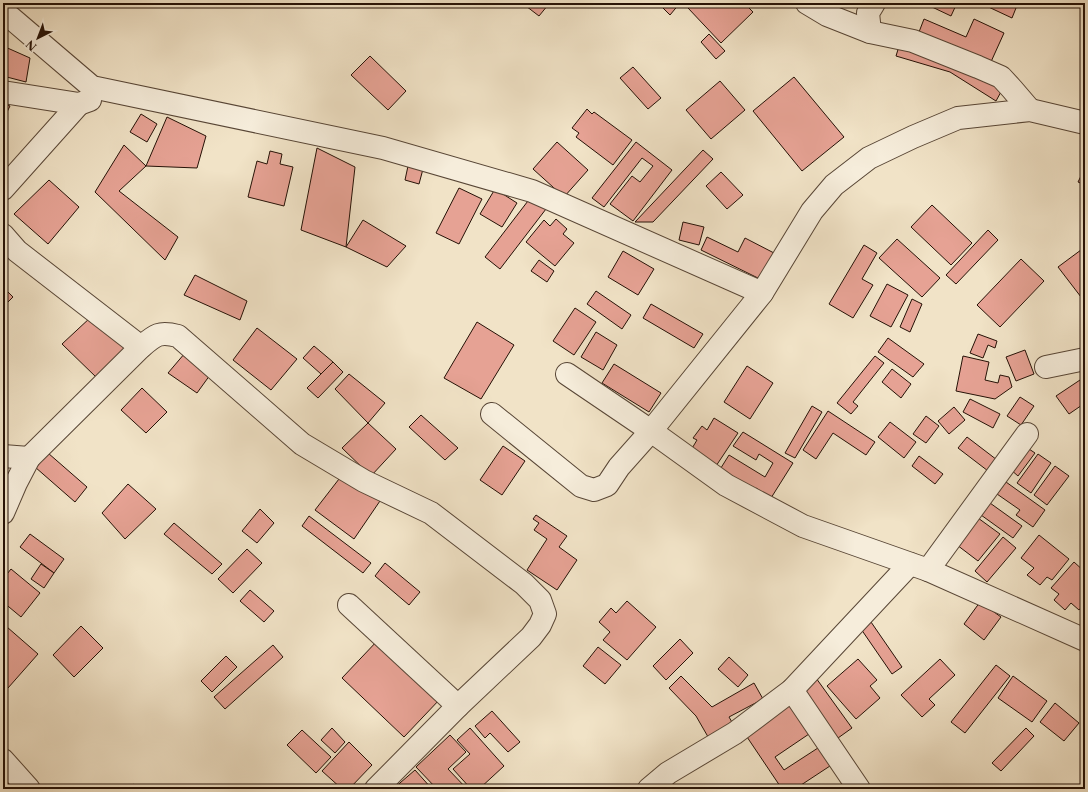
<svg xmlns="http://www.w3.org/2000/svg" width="1088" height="792" viewBox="0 0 1088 792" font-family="'Libre Caslon Text',serif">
  <rect width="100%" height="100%" fill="#f1e3c7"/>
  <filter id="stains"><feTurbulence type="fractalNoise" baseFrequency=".005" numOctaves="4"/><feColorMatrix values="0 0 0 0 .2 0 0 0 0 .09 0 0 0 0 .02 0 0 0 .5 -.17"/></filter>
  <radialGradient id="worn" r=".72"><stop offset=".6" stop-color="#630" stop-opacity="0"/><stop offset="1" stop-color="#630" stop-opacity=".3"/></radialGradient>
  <!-- building -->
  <g fill="#e6a294" stroke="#251106">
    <path d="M522,3H545L548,5L539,16Z"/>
    <path d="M658,3H680L670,15Z"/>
    <path d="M693,3H744L753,12L721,43L688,8Z"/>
    <path d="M934,3H957L951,16L932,7Z"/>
    <path d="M980,3H1018L1012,18Z"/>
    <path d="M924,19L966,37L974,19L1004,33L990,64L919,32Z"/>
    <path d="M709,34L725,51L716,59L701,42Z"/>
    <path d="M900,43L954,62L1002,90L996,101L950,72L896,56Z"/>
    <path d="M3,46L30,58L26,82L3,76Z"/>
    <path d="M370,56L406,91L388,110L351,75Z"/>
    <path d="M633,67L661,98L648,109L620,78Z"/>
    <path d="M794,77L844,137L802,171L753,111Z"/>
    <path d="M720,81L745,110L711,139L686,110Z"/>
    <path d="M3,103L10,106L3,120Z"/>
    <path d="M587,109L592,114L594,112L632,140L613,165L576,137L579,133L572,128Z"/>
    <path d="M141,114L157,124L147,142L130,132Z"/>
    <path d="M167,117L206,136L197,168L146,166Z"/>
    <path d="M557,142L588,170L564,197L533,169Z"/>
    <path d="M636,142L672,170L633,221L610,204L632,176L640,182L653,166L642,158L604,207L592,198Z"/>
    <path d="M124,145L146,166L119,191L178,237L165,260L95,192Z"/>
    <path d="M317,148L355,167L346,247L301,230Z"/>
    <path d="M703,150L713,159L653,222H635Z"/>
    <path d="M270,151L282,154L280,164L293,167L284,206L248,197L257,161L267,164Z"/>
    <path d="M408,166L423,169L419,184L405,180Z"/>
    <path d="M1085,168V185L1078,182Z"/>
    <path d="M721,172L743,195L727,209L706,186Z"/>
    <path d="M49,180L79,207L48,244L14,214Z"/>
    <path d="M459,188L482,199L459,244L436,233Z"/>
    <path d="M495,189L517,203L502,227L480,214Z"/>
    <path d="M531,197L546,209L500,269L485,257Z"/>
    <path d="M932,205L972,243L951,265L911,227Z"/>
    <path d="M556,219L567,229L563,234L574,243L555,266L526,242L544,220L550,226Z"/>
    <path d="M363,220L406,246L387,267L346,247Z"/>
    <path d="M683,222L704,227L699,245L679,240Z"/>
    <path d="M988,230L998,240L956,284L946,275Z"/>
    <path d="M707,237L738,252L745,238L774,253L762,280L701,250Z"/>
    <path d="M897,239L940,278L922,297L879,258Z"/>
    <path d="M864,245L877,253L862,279L873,285L853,318L829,304Z"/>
    <path d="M1085,247V294L1081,297L1058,267Z"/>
    <path d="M623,251L654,269L638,295L608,277Z"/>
    <path d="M1021,259L1044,281L1000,327L977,305Z"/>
    <path d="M539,260L554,271L547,282L531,271Z"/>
    <path d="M195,275L247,301L240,320L184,295Z"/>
    <path d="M887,284L908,295L891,327L870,316Z"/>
    <path d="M3,287L13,297L3,307Z"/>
    <path d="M596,291L631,315L622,329L587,304Z"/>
    <path d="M912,299L922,304L910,332L900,327Z"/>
    <path d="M651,304L703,334L694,348L643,318Z"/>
    <path d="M575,308L596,322L574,355L553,341Z"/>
    <path d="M91,317L130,349L97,378L62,344Z"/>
    <path d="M477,322L514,345L481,399L444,378Z"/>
    <path d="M257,328L297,359L271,390L233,360Z"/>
    <path d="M596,332L617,345L603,370L581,357Z"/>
    <path d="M978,334L997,341L995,348L988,345L983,358L970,353Z"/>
    <path d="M888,338L924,364L913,377L878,352Z"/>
    <path d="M314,346L333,362L321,374L303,358Z"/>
    <path d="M1025,350L1034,374L1016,381L1006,357Z"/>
    <path d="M185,353L210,375L197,393L168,373Z"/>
    <path d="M875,356L884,363L853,402L858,406L851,414L837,403Z"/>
    <path d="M963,356L989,362L985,380L998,383L1000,375L1009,377L1012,387L995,399L956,391Z"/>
    <path d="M333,362L343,372L318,398L307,388Z"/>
    <path d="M614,364L661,393L649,412L602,383Z"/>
    <path d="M747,366L773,383L750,419L724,402Z"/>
    <path d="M892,369L911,384L901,398L882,382Z"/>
    <path d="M349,374L385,403L368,423L335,389Z"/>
    <path d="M1080,380L1085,388V403L1069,414L1056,396Z"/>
    <path d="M142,388L167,412L146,433L121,410Z"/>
    <path d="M1020,397L1034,406L1021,425L1007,416Z"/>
    <path d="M970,399L1000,414L993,428L963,412Z"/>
    <path d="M812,406L822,412L795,458L785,453Z"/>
    <path d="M954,407L965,420L949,434L938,421Z"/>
    <path d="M828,411L875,442L866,455L833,433L816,459L803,450Z"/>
    <path d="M421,415L458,448L445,460L409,427Z"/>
    <path d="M926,416L939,426L926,443L913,434Z"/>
    <path d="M714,418L738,433L716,466L691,450L697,440L693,438L702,426L707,430Z"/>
    <path d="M890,422L916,442L904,458L878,437Z"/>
    <path d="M368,423L396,449L371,476L342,448Z"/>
    <path d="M743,432L793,463L771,498L756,488L753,492L719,471L729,455L765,477L773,463L759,454L756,460L733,446Z"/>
    <path d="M967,437L1001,463L992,474L958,448Z"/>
    <path d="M503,446L525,461L502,495L480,480Z"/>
    <path d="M1026,447L1035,453L1018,476L1010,469Z"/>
    <path d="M48,453L87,487L75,502L35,467Z"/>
    <path d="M1038,454L1051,463L1031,493L1017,483Z"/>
    <path d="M919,456L943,474L935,484L912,466Z"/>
    <path d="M1055,466L1069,476L1047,505L1034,495Z"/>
    <path d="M339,479L382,498L354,539L315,510Z"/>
    <path d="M1006,482L1045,510L1033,527L1016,515L1020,510L997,494Z"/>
    <path d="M128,484L156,509L125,539L102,513Z"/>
    <path d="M990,503L1022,526L1013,538L981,515Z"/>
    <path d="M260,509L274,523L257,543L242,531Z"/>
    <path d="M536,515L567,536L559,547L577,560L557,590L527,570L547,539L534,530L539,523L533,519Z"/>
    <path d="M309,516L371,563L363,573L302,526Z"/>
    <path d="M978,518L1000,534L978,561L957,545Z"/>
    <path d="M174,523L222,564L212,574L164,534Z"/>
    <path d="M30,534L64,559L54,573L20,547Z"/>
    <path d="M1039,535L1069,559L1052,580L1047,577L1040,585L1027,575L1034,568L1021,558Z"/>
    <path d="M1003,537L1016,548L987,582L975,571Z"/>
    <path d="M247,549L262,563L233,593L218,579Z"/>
    <path d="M1074,562L1085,572V603L1079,610L1071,603L1065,610L1054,600L1059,594L1051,588Z"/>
    <path d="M385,563L420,592L409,605L375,576Z"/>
    <path d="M41,564L54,573L44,588L31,579Z"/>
    <path d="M11,569L40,593L21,617L3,602V579Z"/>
    <path d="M250,590L274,611L264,622L240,601Z"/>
    <path d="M627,601L656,627L627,660L603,640L610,632L599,622L611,608L616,613Z"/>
    <path d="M980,602L1001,617L984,640L964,624Z"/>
    <path d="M871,622L902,667L892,674L861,629Z"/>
    <path d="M3,624L7,627L3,632Z"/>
    <path d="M81,626L103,648L74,677L53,655Z"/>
    <path d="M7,627L38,654L8,688L3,683V632Z"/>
    <path d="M379,639L441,698L404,737L342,678Z"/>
    <path d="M680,639L693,653L666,680L653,666Z"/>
    <path d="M273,645L283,657L225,709L214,697Z"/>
    <path d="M598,647L621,665L605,684L583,666Z"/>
    <path d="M226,656L237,667L212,692L201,681Z"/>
    <path d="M729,657L748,675L738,687L718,669Z"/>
    <path d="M858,659L877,680L870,686L880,698L856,719L827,686Z"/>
    <path d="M940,659L955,675L929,699L935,705L922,717L901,695Z"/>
    <path d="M996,665L1010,676L965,733L951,722Z"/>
    <path d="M681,676L712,707L754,683L763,699L729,717L736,729L711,742L696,716L669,688Z"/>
    <path d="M1013,676L1047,701L1032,722L998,698Z"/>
    <path d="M816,678L852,728L838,738L801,688Z"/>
    <path d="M1055,703L1079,723L1064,741L1040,722Z"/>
    <path d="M790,704L809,734L775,757L784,770L821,746L833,764L795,789H782L745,734Z"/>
    <path d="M492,711L520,742L508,752L490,733L485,738L475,726Z"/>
    <path d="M332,728L345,742L335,753L321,740Z"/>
    <path d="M470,728L504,766L479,789H471L453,769L470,754L457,740Z"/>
    <path d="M1026,728L1034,736L1001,771L992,763Z"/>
    <path d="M302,730L331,757L316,773L287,745Z"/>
    <path d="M450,735L466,752L448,769L467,789H437L416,767Z"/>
    <path d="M349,742L372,765L349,789H342L322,771Z"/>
    <path d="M415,770L432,789H393Z"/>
    <path d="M133,784L139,789H128Z"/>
  </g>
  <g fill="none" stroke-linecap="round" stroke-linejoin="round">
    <defs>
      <g id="minor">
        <path d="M807,3L827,15L870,32L913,41L978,67L1001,77L1012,89L1030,110"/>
        <path d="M3,11L92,87L383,148L532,191L762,293L812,211L834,185L869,158L913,137L958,118L1030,110L1085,123"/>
        <path d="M870,32L868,13L874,3"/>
        <path d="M3,92L79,104L90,100"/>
        <path d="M3,189L79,104"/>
        <path d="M3,235L17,251L141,347"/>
        <path d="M1046,367L1085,359"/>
        <path d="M567,374L651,431L726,485L803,526L928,570L1085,640"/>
        <path d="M492,414L581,486L594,490L607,485L619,467L651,431L762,293"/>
        <path d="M3,456L29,458"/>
        <path d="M3,513L16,483L29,458L141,347C155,335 159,331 178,336L302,444L364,481L431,513L524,584L540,600L545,614L540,625L531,637L458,706L376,789"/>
        <path d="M928,570L1027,434"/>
        <path d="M349,605L458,706"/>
        <path d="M792,690L859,789"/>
        <path d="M3,760L29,789"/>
        <path d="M649,789L668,773L735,733L792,690L910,564"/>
      </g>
    </defs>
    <!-- minor casing -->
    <use href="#minor" stroke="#584636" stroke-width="24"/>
    <!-- minor -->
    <use href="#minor" stroke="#f6eddb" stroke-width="22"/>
  </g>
  <!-- margin -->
  <rect width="1088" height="792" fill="none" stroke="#f1e3c7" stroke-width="16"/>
  <rect x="4" y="4" width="1080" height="784" fill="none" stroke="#251106" stroke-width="2"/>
  <rect x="8" y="8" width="1072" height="776" fill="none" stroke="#251106"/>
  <!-- north arrow -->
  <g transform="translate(38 38) rotate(222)" stroke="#f6eddb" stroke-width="3" paint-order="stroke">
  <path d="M0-3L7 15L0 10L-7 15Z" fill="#251106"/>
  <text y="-6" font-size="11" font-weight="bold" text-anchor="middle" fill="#251106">N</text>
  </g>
  <rect width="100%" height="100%" filter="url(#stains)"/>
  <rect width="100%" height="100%" fill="url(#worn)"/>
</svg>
